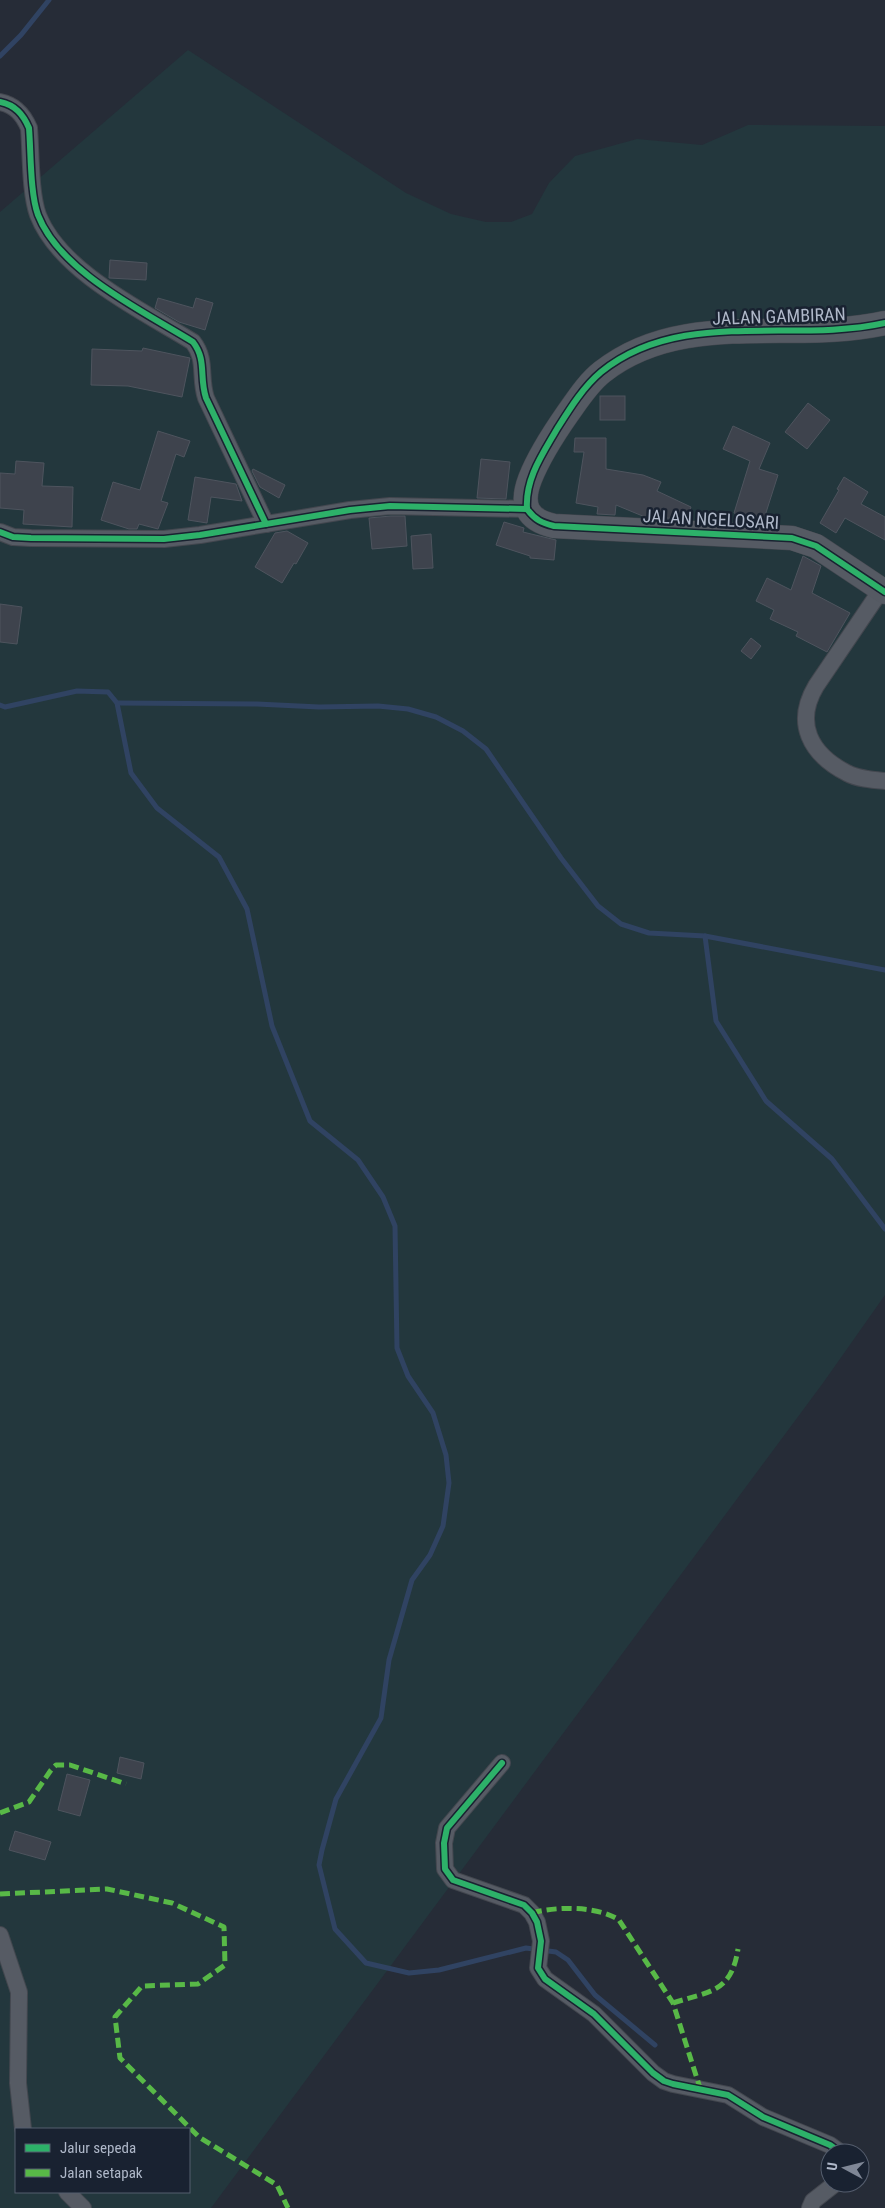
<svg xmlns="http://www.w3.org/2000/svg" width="885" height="2208" viewBox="0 0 885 2208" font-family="'Roboto Condensed',sans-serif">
  <rect width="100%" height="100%" fill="#262c37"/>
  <!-- green -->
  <path fill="#23373d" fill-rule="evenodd" d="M188,50L406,193L451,214L486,222H511L532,214L549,183L575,156L637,139L702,145L748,125L885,126V1295L823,1383L211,2208H0V212ZM16,2129H189V2192H16Z"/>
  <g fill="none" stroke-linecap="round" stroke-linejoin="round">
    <!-- stream -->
    <g stroke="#304362" stroke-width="5">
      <path d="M0,56L21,35L49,0"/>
      <path d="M117,703L257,704L319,707L378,706L408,709L436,717L463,731L486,749L561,858L598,906L621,924L649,933L705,936L885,970"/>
      <path d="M0,705L5,707L77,691L108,692L117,703L131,773L157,808L219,857L247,909L272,1026L310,1121L358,1160L383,1197L395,1226L397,1348L408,1376L433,1413L446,1455L449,1483L443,1526L430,1555L412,1580L389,1660L381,1718L336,1799L322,1850L319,1865L335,1929L366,1963L409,1973L439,1970L526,1948L556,1952L568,1960L595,1995L655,2045"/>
      <path d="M705,936L716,1021L766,1101L832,1159L885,1229"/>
    </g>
  </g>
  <!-- building -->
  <g fill="#3e434d" stroke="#4e545e">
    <path d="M110,260L147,263L146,280L109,278Z"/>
    <path d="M158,298L193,308L196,298L213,303L205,330L179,322L155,308Z"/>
    <path d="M143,348L190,358L182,397L128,386L91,385L92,349L142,351Z"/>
    <rect x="600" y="396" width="25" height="24"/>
    <path d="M808,403L830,420L807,449L785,432Z"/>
    <path d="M733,426L770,443L759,469L778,475L763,522L734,513L750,461L723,449Z"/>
    <path d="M158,431L190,441L184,457L176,454L161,501L168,503L158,529L139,524L137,529H129L101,520L113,482L140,490Z"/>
    <path d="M575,438H606V469L643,475L661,482L657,491L691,507L686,519L645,517L616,505L615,515L597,514L598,507L576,503L584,452H574Z"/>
    <path d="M481,459L510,462L506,499L477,498Z"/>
    <path d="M16,461L44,463L42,486L73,487L72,527L23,524L24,510L0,508V473L15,474Z"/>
    <path d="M253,469L285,485L279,498L260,487L252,471Z"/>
    <path d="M195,477L236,484L242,501L211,497L207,523L188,520Z"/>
    <path d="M844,477L868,492L861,504L885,517V540L845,518L836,533L820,523L839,490L837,489Z"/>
    <path d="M391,516H405L407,546L372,549L369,518Z"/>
    <path d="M504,522L524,528L523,532L556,540L554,560L530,558V556L496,545Z"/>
    <path d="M287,531L308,543L296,564L294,563L282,583L255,567L275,533Z"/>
    <path d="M431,534L433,568L413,569L411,536Z"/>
    <path d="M803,556L821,566L812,593L850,613L827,652L796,636L798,632L770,619L774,610L756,601L767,578L791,590Z"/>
    <path d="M0,604L22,607L17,644L0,642Z"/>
    <path d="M751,638L761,646L751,659L741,651Z"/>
    <path d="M120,1757L144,1763L141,1779L117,1773Z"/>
    <path d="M67,1774L90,1780L80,1816L58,1810Z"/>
    <path d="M15,1831L51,1842L45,1860L9,1850Z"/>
  </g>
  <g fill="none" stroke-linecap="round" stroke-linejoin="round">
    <defs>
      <g id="street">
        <path d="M0,102C15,105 23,114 29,128C31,152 30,193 38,215C60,272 143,311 193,342C207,360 199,377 206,398L266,524"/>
        <path d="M0,532L13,537L31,538L164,539L200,535L350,510L390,506L527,509"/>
        <path d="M881,590L816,686C794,723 810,754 847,773C858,779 873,780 885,781"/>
        <path d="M502,1763L447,1828L444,1843L445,1869L453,1880L524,1905L532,1913L537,1922L541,1941L538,1968L545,1979L594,2014L653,2073L664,2081L673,2084L728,2095L763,2117L830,2145L841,2153"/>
        <path d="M0,1935L19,1992L18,2083L23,2129"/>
        <path d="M67,2192L83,2208"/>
        <path d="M810,2208L813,2201L836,2183"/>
      </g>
      <path id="secondary" d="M885,323C792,344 683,308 602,372C588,383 578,399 568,413C554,433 539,456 530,479C520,505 527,520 554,526L792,538L816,546L885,592"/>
    </defs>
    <!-- street casing -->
    <use href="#street" stroke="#43474f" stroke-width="18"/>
    <!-- secondary casing -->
    <use href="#secondary" stroke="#43474f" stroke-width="25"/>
    <!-- street -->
    <use href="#street" stroke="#565b64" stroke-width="16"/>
    <!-- secondary -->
    <use href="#secondary" stroke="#555a63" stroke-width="24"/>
    <!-- quiet -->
    <g stroke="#58b947" stroke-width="5" stroke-dasharray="10 5" stroke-linecap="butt">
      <path d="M0,1813L29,1802L51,1770L56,1765H70L126,1784"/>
      <path d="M0,1894L107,1889L172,1903L224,1927L225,1965L198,1984L142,1986L115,2017L120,2058L199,2137L277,2185L288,2208"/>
      <path d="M532,1913C557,1906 598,1906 619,1920L673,2003L700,2088"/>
      <path d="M673,2003C710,1991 731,1993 738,1949"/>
    </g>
    <defs>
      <g id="cycleway">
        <path d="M0,102C15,105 23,114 29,128C31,152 30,193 38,215C60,272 143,311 193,342C207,360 199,377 206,398L266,524"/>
        <path d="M527,509C525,479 542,455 557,429C569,410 583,387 601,372C681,307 792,344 885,323"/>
        <path d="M527,509C535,520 542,523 554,526L792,538L816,546L885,592"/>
        <path d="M0,532L13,537L31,538L164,539L200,535L350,510L390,506L527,509"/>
        <path d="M502,1763L447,1828L444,1843L445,1869L453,1880L524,1905L532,1913L537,1922L541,1941L538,1968L545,1979L594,2014L653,2073L664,2081L673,2084L728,2095L763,2117L830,2145L841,2153"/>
      </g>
    </defs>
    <!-- cycleway casing -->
    <use href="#cycleway" stroke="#192231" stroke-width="9"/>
    <!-- cycleway -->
    <use href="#cycleway" stroke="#2db169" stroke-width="6"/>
  </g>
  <g text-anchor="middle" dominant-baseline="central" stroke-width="5" stroke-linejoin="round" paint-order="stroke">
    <!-- street labels -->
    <g font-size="18" fill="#afb8c9" stroke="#192231">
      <text transform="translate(779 316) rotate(-2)">JALAN GAMBIRAN</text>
      <text transform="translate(711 519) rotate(3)">JALAN NGELOSARI</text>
    </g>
  </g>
  <!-- legend -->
  <rect x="15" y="2128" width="175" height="65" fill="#192231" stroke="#555e6e"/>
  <rect x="25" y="2144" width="25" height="8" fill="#2db169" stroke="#555e6e"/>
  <text x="60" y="2153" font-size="15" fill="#afb8c9">Jalur sepeda</text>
  <rect x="25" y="2169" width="25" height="8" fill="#58b947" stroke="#555e6e"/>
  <text x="60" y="2178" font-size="15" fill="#afb8c9">Jalan setapak</text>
  <!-- north arrow -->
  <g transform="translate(845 2168) rotate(277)"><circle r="24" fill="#192231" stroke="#555e6e"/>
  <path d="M0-4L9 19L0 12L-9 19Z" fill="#7f8796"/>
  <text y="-8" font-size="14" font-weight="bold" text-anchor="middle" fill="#afb8c9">U</text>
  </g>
</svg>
